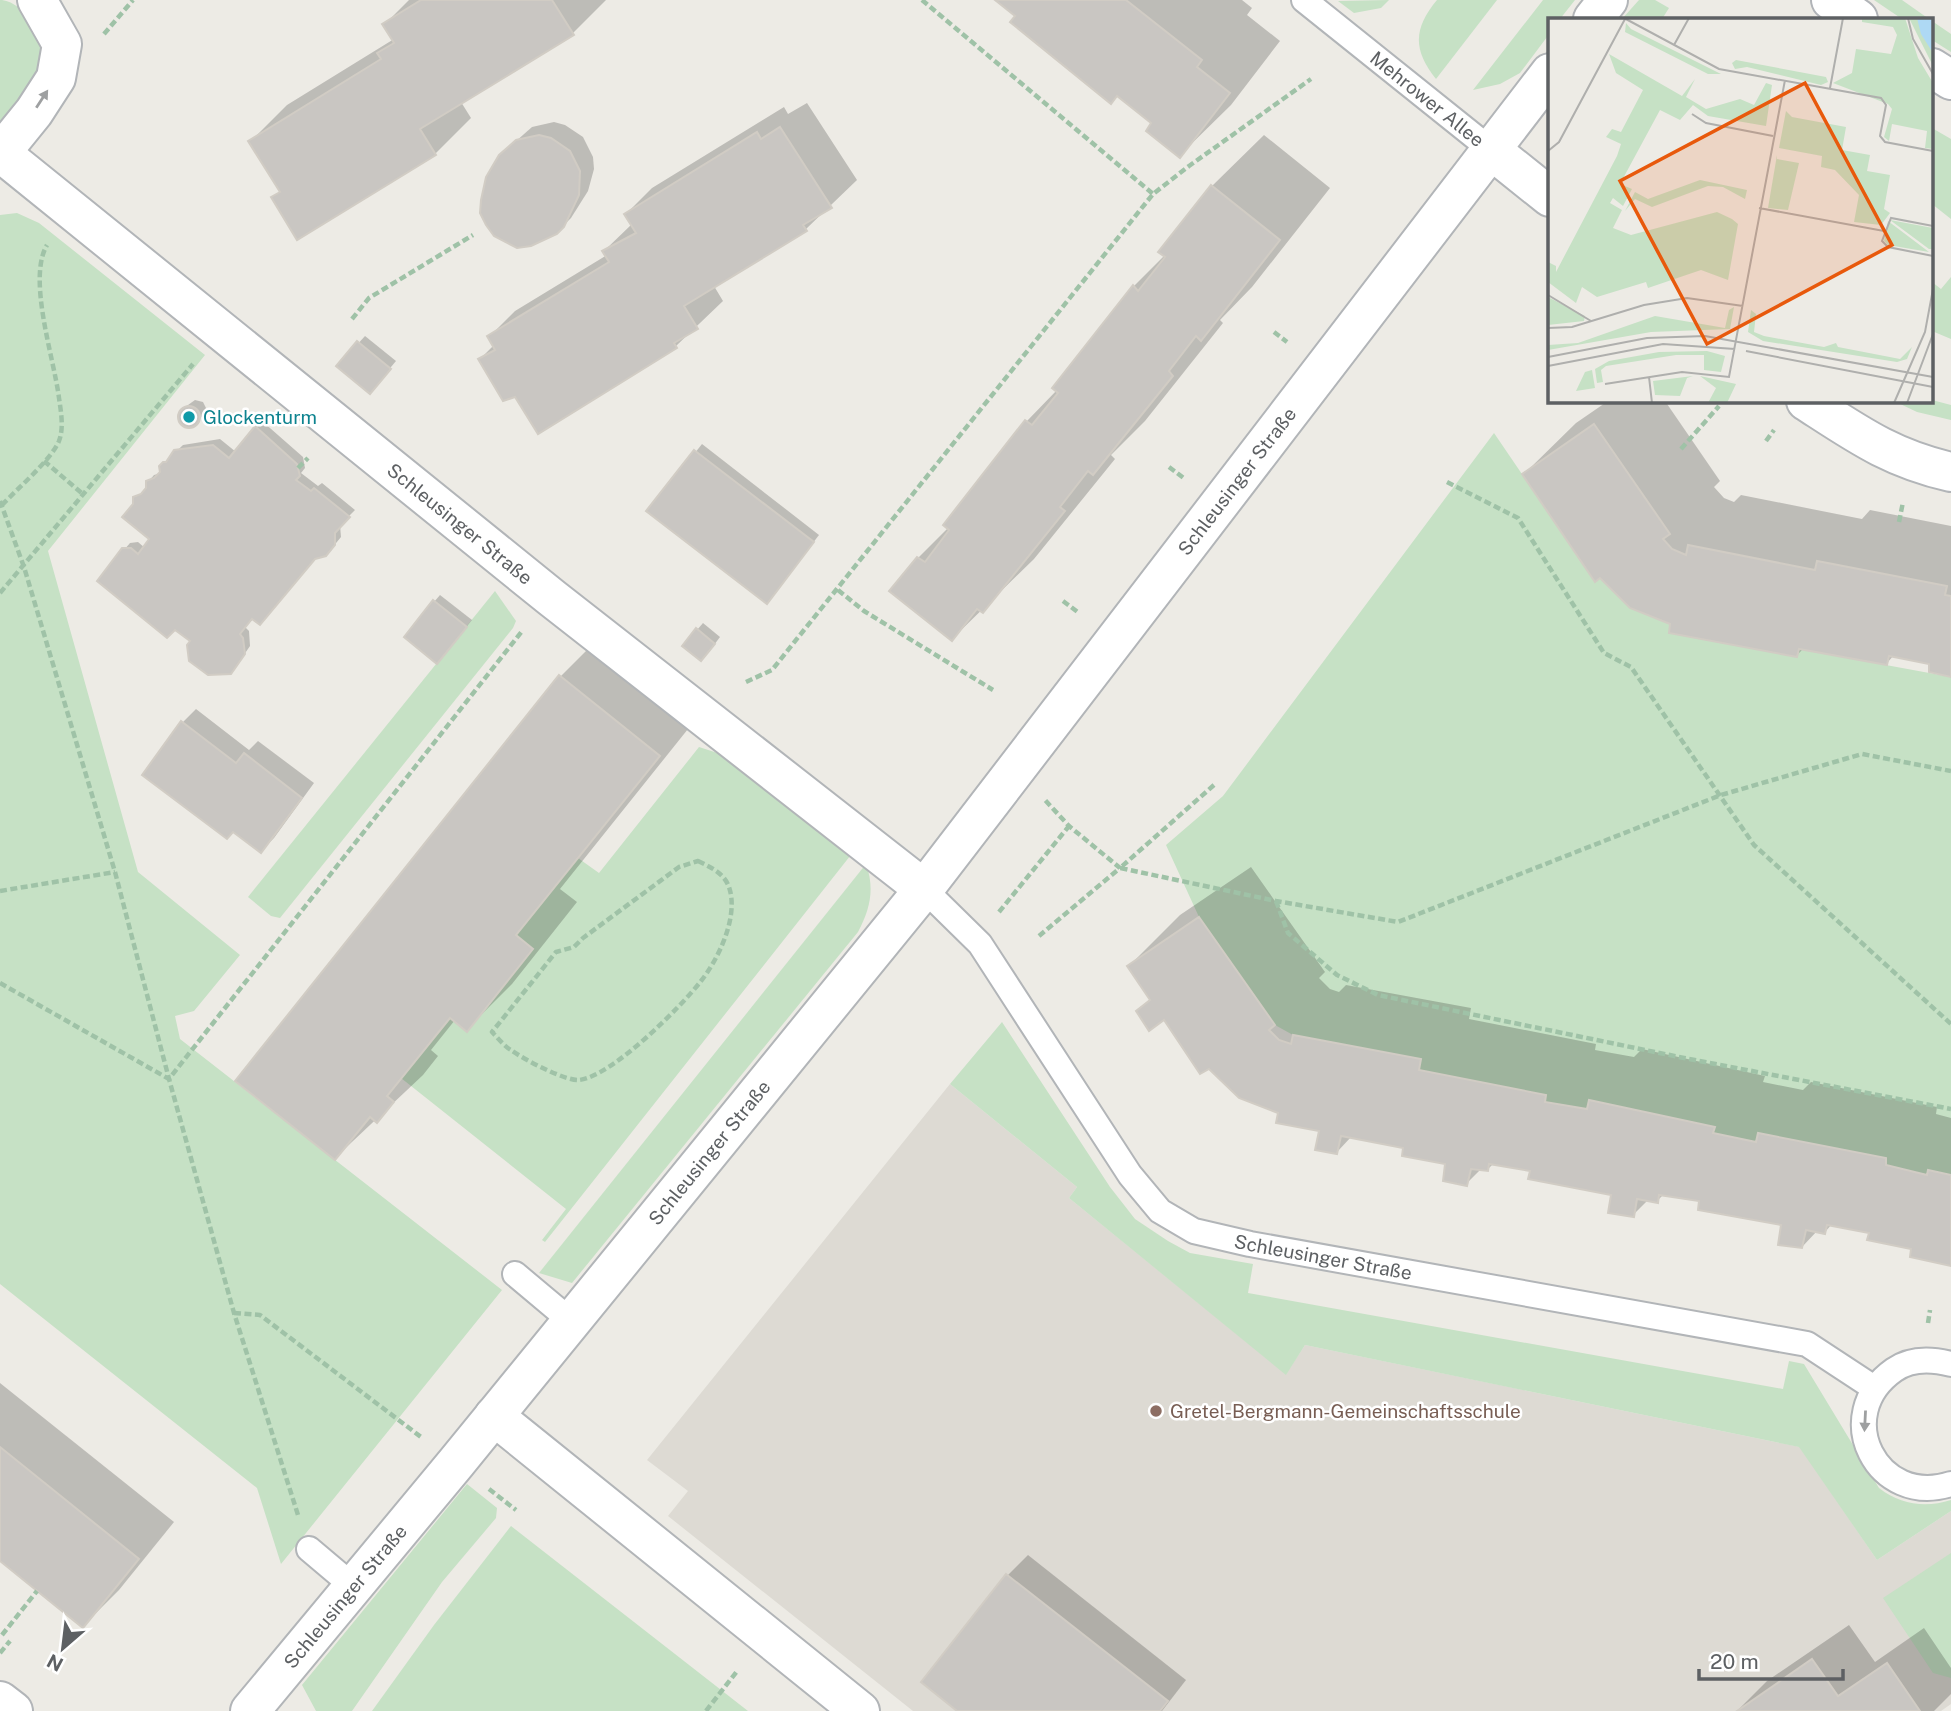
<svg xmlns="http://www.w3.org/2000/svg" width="1951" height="1711" viewBox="0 0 1951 1711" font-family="'Public Sans',sans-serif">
  <rect width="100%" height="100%" fill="#edebe5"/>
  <!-- education -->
  <path fill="#dddad3" d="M950,1084L1077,1187L1069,1198L1286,1374L1305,1345L1800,1447L1877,1560L1951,1511V1704L1941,1711H913L668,1516L688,1491L647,1460Z"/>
  <!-- green -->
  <g fill="#c6e1c5">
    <path d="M0,0C11,0 24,10 30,20C57,65 27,90 0,124Z"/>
    <path d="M1389,0L1381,8L1354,13L1338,1Z"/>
    <path d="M1437,0H1497L1436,79C1413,50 1413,29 1437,0Z"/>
    <path d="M1543,0H1575L1560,19H1550V33L1520,73L1500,84L1473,90Z"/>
    <path d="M1639,0H1655L1669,8L1662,19H1622Z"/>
    <path d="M1874,0H1902L1929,19H1902Z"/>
    <path d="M1932,21L1951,34V52L1932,40Z"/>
    <path d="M1932,128L1951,139V219L1932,204Z"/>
    <path d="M17,213L39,223L205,355L48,551L138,872L240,955L194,1011L175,1016L180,1039L502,1290L281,1564L257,1488L0,1284V215Z"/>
    <path d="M1951,277V339L1932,331V282L1941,289Z"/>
    <path d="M1932,400L1951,405V420L1917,412L1894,401Z"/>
    <path d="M1494,433L1595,581L1600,578L1630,608L1670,624L1669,633L1797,657L1799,649L1951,677V1175L1928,1170L1927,1175L1886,1165V1158L1758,1133L1756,1142L1713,1133L1715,1127L1590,1100L1587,1109L1545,1102L1546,1095L1419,1070L1293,1035L1275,1025L1199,917L1166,845L1223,796Z"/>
    <path d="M495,591L516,621L513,628L280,918L271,916L248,897Z"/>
    <path d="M699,747L736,759L854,851L545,1242L542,1240L566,1209L401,1078L450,1018L467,1031L533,949L516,935L578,858L599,873Z"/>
    <path d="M866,864C875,889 870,909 858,932L572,1283L539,1273Z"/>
    <path d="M1002,1022L1110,1187L1135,1219L1168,1241L1190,1253L1253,1264L1248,1293L1783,1389L1789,1361L1804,1364L1879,1488C1901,1505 1926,1508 1951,1500V1511L1877,1560L1799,1447L1305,1345L1286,1375L1069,1198L1077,1187L950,1084Z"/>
    <path d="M467,1484L497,1508L496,1518L442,1582L352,1711H316L302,1685Z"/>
    <path d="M511,1526L748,1711H372L434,1625Z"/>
    <path d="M1951,1553V1678L1933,1673L1883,1598Z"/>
  </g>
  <!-- shadow -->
  <g fill="#0003">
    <path d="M409,0H606L572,34L461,102L471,118L435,154L273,198L281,190L251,141L287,105L394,39L385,24Z"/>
    <path d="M998,0H1242L1252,8L1247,15L1280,41L1231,105L1179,156L1154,122Z"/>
    <path d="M807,103L857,180L806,229L714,286L723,301L676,346L538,432L516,395L480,359L494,345L489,337L515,311L607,255L604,251L632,224L626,214L652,188L784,107L788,114Z"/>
    <path d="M554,122L565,125L583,137L593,157L594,169L588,191L571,218L556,233L548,238L517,246L515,142L532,127Z"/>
    <path d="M1264,135L1330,188L1252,287L1220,320L1223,323L1145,421L1111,455L1115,459L1034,559L952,639L918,558L949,527L946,525L1027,421L1057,390L1134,286L1165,255L1212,186Z"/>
    <path d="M365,336L396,361L376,385L338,366Z"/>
    <path d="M195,400L203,402L206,408L203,416L190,427L182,424L179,417L181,410Z"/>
    <path d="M1608,401H1665L1720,481L1714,487L1724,498L1734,502L1741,495L1862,519L1870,510L1951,526V675L1931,662L1894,655L1887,663L1804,648L1797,655L1672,623L1524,474L1576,423Z"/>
    <path d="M262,421L303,457L305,468L301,473L318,486L322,483L355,510L340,525L341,537L332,548L316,557L245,627L249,631L250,646L237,665L192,641L124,550L130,543L138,542L145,548L152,539L134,505L135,498L148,489V482L154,475L162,473L164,463L183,445L220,439L236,452Z"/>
    <path d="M702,444L819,535L773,595L649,511Z"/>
    <path d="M440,595L472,620L443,656L434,602Z"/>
    <path d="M703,623L720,637L708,653L697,630Z"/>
    <path d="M606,631L704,709L560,889L577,902L512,984L467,1029L455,1020L431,1050L438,1056L423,1075L335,1158L237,1081L561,676Z"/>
    <path d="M196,709L249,750L258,741L314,783L274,838L261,851L182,723Z"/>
    <path d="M1251,867L1325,972L1319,978L1330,989L1339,992L1346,985L1471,1008L1469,1019L1596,1044L1595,1050L1634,1057L1642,1049L1765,1076L1763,1082L1803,1090L1811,1082L1937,1107L1936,1114L1951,1118V1264L1871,1232L1832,1224L1825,1232L1818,1230L1802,1247L1783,1224L1701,1200L1664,1194L1657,1201L1648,1200L1633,1215L1613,1193L1532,1170L1494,1163L1487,1170L1481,1169L1466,1184L1447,1163L1405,1147L1352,1136L1337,1152L1321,1130L1280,1112L1164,1017L1138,1012L1151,998L1129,966L1180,915Z"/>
    <path d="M0,1383L174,1522L119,1590L83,1626L0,1559Z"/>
    <path d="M1028,1555L1186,1680L1162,1711H960L924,1682L1008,1575Z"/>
    <path d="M1849,1625L1875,1662L1924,1628L1951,1668V1694L1934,1711H1737L1767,1681Z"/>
  </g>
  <!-- building -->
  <g fill="#c9c6c2" stroke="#d1ccc4" stroke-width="2">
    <path d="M421,0H552L574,35L420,129L436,155L297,240L271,197L280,192L248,141L381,59L377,53L394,43L382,24Z"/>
    <path d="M995,0H1126L1202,60L1197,67L1230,93L1180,158L1146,131L1151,123L1117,96L1111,104L1010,22L1015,16Z"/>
    <path d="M780,127L832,208L803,225L807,231L684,306L698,329L674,343L677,348L538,434L515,397L503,401L478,359L495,350L487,336L609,262L602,251L636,233L624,214L757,132L761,139Z"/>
    <path d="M539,135L551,138L570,151L580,171L579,195L564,227L557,234L531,246L517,248L494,236L486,225L480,213L481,200L486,177L499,155L516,140Z"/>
    <path d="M1211,185L1280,240L1201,341L1196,336L1169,371L1173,376L1093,475L1088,471L1060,507L1065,511L983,613L977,609L952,641L889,591L917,557L925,562L949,530L943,525L1025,420L1032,425L1058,393L1052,388L1133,285L1138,291L1165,257L1158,252Z"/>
    <path d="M357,341L391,369L370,394L336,366Z"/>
    <circle cx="189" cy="417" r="11"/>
    <path d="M1594,424L1670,534L1663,539L1672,549L1686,555L1688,545L1815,570L1817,561L1947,586L1945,595L1951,596V677L1929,672V664L1889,656L1887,665L1799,649L1797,657L1669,633L1670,624L1630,608L1600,578L1595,582L1522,474Z"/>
    <path d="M255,426L297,464L300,476L296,480L311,491L314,488L350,517L335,533V545L326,556L315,559L260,625L252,619L240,634L243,638L245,654L231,674L208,675L189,661L187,645L190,641L175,630L167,638L97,581L122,548H131L138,554L149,539L122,517L133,504V497L141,494L146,488V481L154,478L160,472L159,466L163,462H166L174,450L213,445L229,458Z"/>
    <path d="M694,450L814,542L767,604L646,511Z"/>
    <path d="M433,600L467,627L437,664L404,637Z"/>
    <path d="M696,628L715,644L701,661L682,646Z"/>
    <path d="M559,675L660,756L516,935L533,949L467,1032L450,1018L387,1096L394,1102L377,1123L370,1117L335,1160L235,1081Z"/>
    <path d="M181,721L236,763L244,753L302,798L261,853L233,832L227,839L142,775Z"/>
    <path d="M1199,917L1275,1025L1269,1030L1279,1040L1291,1044L1293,1035L1421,1059L1419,1070L1546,1095L1545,1102L1587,1109L1589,1100L1715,1127L1713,1133L1756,1142L1758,1133L1886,1158V1165L1927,1175L1928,1170L1951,1175V1266L1910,1257L1911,1249L1867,1240L1869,1233L1827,1225L1825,1234L1806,1230L1802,1248L1778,1245L1781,1225L1698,1210L1699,1201L1659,1195L1658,1203L1637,1199L1634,1217L1608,1213L1611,1195L1528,1179L1530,1171L1489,1164L1488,1171L1471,1169L1467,1186L1443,1181L1445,1164L1402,1156L1403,1148L1341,1136L1337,1154L1315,1150L1319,1131L1276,1123L1278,1113L1239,1098L1209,1069L1200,1074L1164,1020L1149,1031L1136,1011L1150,1000L1127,966Z"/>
    <path d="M0,1447L139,1559L83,1628L0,1561Z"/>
    <path d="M1006,1574L1168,1701L1160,1711H957L921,1682Z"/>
    <path d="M1812,1659L1838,1696L1887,1663L1920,1711H1737Z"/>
  </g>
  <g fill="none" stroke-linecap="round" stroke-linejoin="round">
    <defs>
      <g id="lane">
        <path id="s1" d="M1304,0L1490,149"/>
        <path id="s2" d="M924,889L980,944L1130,1175L1160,1211L1194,1231L1250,1244L1807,1344L1874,1388"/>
        <path d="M515,1274L571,1321"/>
        <path d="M1951,1364C1932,1359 1911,1358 1894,1370C1830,1415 1877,1508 1951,1484"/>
        <path d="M309,1549L354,1587"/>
      </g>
      <g id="street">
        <path d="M1593,19L1608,0"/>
        <path d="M1490,149L1550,197"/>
        <path id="s3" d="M1,153L552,598L924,889"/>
        <path d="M0,154L34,112L56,78L62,44L37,0"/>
        <path d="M1806,401C1857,434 1890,458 1951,472"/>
        <path d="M494,1416L860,1711"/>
        <path d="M0,1701L13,1711"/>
        <path id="s4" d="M250,1711L456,1463L924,889L1550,73"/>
      </g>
      <g id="secondary">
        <path d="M1831,0L1858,19"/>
        <path d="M1932,68L1951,80"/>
      </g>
    </defs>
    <!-- lane casing -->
    <use href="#lane" stroke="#b2b5b8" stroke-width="28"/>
    <!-- street casing -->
    <use href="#street" stroke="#b2b5b8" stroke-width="42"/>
    <!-- secondary casing -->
    <use href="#secondary" stroke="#b1b4b8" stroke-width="42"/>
    <!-- path -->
    <g stroke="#9fc2a7" stroke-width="4.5" stroke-dasharray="7 3.5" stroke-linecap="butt">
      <path d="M922,0L1153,194"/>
      <path d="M104,34L133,0"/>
      <path d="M352,319L369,298L473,235"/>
      <path d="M1274,332L1287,342"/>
      <path d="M1766,441L1774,430"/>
      <path d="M1681,449L1719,406"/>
      <path d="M44,461L84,495"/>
      <path d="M1169,467L1185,479"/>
      <path d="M298,468L308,458"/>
      <path d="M1447,482L1518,518L1604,653L1631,667L1754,845L1951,1024"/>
      <path d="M0,501L24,567L115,872L169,1079L234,1313L298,1515"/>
      <path d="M2,505C17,489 51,460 59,441C64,428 61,412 59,398C54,358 27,279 47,245"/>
      <path d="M1899,522L1903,502"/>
      <path d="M838,590L864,611L993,690"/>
      <path d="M0,593L193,364"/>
      <path d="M1063,601L1079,613"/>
      <path d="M746,682L772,670L1153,194L1189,166L1311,79"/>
      <path d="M1214,785L1120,868L1276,901L1398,922L1721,795L1862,754L1951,771"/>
      <path d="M698,861C710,867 724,873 729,887C739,916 719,958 701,981C681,1007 611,1077 579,1080C565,1081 523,1059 511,1050C504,1046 498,1038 492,1032L556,952L574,947L583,938L679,867Z"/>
      <path d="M0,891L115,872"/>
      <path d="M1276,901L1288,933L1337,975L1378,995L1684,1058L1951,1109"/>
      <path d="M999,912L1069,826"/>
      <path d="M1039,936L1120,868L1069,826L1045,800"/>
      <path d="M0,983L169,1079L523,630"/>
      <path d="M234,1313L260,1315L421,1437"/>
      <path d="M1928,1323L1930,1310"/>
      <path d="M489,1489L516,1510"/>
      <path d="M2,1635L37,1591"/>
      <path d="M0,1653L10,1641"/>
      <path d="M706,1711L738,1670"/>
    </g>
    <!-- lane -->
    <use href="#lane" stroke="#fff" stroke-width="24"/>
    <!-- street -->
    <use href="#street" stroke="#fff" stroke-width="38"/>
    <!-- secondary -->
    <use href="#secondary" stroke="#fff" stroke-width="38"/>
  </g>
  <!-- one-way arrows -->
  <defs><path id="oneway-solid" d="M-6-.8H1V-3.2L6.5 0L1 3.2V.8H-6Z" transform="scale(1.75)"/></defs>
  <g fill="#9ea0a1">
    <use href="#oneway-solid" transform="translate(42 99) rotate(-57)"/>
    <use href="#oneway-solid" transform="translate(1865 1421) rotate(93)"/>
  </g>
  <!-- markers -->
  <circle fill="#0f9aa8" stroke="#fff" stroke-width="2.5" cx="189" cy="417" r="7"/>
  <circle fill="#8d6e63" stroke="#fff" stroke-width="2.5" cx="1156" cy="1411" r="7"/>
  <g text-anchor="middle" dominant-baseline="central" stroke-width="5" stroke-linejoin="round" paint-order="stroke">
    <!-- street labels -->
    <g font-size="19" fill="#5d6063" stroke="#fff">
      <text stroke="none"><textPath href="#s1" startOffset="158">Mehrower Allee</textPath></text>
      <text stroke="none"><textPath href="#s4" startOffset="1577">Schleusinger Straße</textPath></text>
      <text stroke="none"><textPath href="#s3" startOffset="590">Schleusinger Straße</textPath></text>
      <text stroke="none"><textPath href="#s4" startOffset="723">Schleusinger Straße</textPath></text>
      <text stroke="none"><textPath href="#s2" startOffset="572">Schleusinger Straße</textPath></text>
      <text stroke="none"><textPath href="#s4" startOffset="149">Schleusinger Straße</textPath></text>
    </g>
    <!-- culture labels -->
    <g font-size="19" fill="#0d838f" stroke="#fff" text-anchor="start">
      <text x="203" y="417">Glockenturm</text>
    </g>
    <!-- education labels -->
    <g font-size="19" fill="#785e54" stroke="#fff" text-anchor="start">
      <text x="1170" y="1411">Gretel-Bergmann-Gemeinschaftsschule</text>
    </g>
  </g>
  <!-- overview -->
  <g transform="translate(1548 18)">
    <rect width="385" height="385" fill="#edebe5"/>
    <path d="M314,0H357L370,40L385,65V131L377,130L379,113L344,106L341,123L336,119L344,91L340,86L285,65L304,55L308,31L343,36L349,17L345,9L314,4ZM361,0H369L385,35V48ZM78,5L83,11L173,56H160L77,14ZM61,36L134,78L147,61L138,79L158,91L192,81L206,87L218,65L224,67L218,108L160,98L145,87L132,102L112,92L72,166L84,171L75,188L65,180L62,185L74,192L65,210L83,217L169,194L184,201L190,206L180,262L153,252L100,270L98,264L49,279L34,269L28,285L0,264V244L8,248V254L69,138L73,126L58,119L64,111L73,114L95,72L68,55ZM188,42L278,59L280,64L273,67L199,49L187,51L184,45ZM238,93L244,99L298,109L294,132L322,137L319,153L342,157L336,191L342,195L333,207L306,204L311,177L287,152L273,149L274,138L231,130ZM229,137V141L251,145L240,192L220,190ZM152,162L199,172L197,181L175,169L160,168L104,189L87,181L77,193L87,174L100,181ZM342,202L385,210V231H381ZM340,203L381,234L340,227L336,223ZM0,279L37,298L36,303L0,307ZM186,289L182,311L103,314L0,332V327L30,325L107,298L177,310L181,292ZM203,292L208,296L206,314L216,318L276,329L288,325L290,329L352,341L364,329L359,341L349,344L215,323L200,314ZM159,333L177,338L173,354L156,352V337H128L58,348L53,352L55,364L49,365L47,351L61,343L111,334ZM44,352L47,370L28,373L37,354ZM145,358L139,360L132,378L107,377L105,363ZM152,358L188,366L179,385H160L168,370Z" fill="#c6e1c5"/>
    <path d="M369,0H385V35L373,16Z" fill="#aed9f4"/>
    <path fill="none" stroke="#afafad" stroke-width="2" d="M76,0L171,51L333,80L338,87L332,118L337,124L385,133M360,0L365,21L385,56M126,27L141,0M282,70L295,0M144,96L158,105L225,118M0,133L11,124L77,1M211,190L336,213M385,208L343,200L334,223L340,229L385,238M0,277L43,303M0,310L24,309L96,287L139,280L195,288M198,333L385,369M0,339L99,320L157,318L385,359M0,348L115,326L187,331M101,359L104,385M57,366L134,354L181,359L237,62M346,385L377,314L385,271M359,385L385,316"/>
    <path fill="#e8590c" fill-opacity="0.15" stroke="#e8590c" stroke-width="3.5" d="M257,65L344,227L159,326L72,163Z"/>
    <rect width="385" height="385" fill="none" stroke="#5d6063" stroke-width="3.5"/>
  </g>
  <!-- north arrow -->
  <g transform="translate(63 1648) rotate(208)" stroke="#ffffff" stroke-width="5" paint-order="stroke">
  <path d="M0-5L12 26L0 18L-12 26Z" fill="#5d6063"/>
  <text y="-10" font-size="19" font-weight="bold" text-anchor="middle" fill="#5d6063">N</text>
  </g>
  <!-- scale -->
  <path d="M1699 1669v10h144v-10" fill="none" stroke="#5d6063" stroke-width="3.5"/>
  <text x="1710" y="1669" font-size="21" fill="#5d6063" stroke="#ffffff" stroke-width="5" paint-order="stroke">20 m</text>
</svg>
